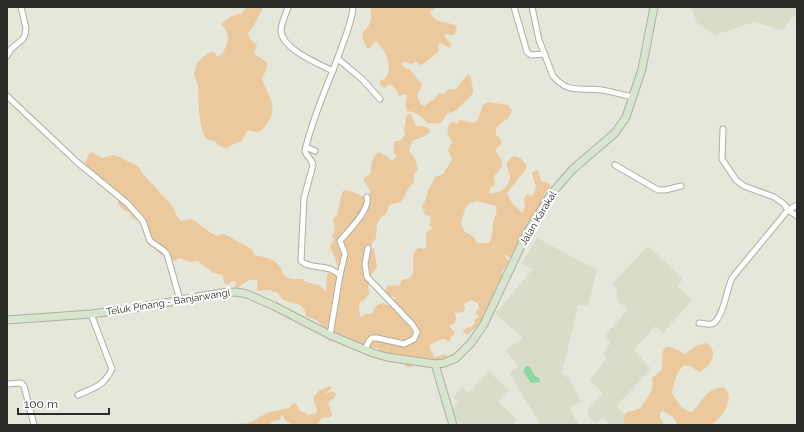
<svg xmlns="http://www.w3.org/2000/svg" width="804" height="432" viewBox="0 0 804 432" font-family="Raleway,sans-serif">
  <rect width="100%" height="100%" fill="#e5e7db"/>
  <!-- built -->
  <g fill="#d9dcc8">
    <path d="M691,7H797V12L782,30L754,22L715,35L697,23Z"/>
    <path d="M537,238L597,270L588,305H578L562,373L570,380L581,401L569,408L579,425H541L509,373L518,367L506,350L523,338L495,314L533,269L522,264Z"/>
    <path d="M648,246L683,279L677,286L692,300L663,333L655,326L634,350L651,369L616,406L628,418L622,425H611L602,417L596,423L589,417L587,410L603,393L590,380L607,358L603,353L611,343L604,336L628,310L617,300V290L613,283Z"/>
    <path d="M488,371L509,390L498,402L517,419L512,425H464L449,412L458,401L453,397L462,387L469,393Z"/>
  </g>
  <!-- green -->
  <g fill="#ecc99c" fill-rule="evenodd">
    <path d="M246,7H263L254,25L248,33L250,39L257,45L254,54L267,62V67L262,80C269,96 279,108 267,124C265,126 263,130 260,131C251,136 250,121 242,141L229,146L227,149L218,145L216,142L207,139L204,135L201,126L199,112L198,85L194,75L197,63L208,53L214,52L217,57L222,54C229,42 231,35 221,24L230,17L242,13Z"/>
    <path d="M371,7H437L430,12C437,26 446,20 456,26L457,30L453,35H450L447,34L444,36L451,44V47L449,48L442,43L438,44L439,51C432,55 428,63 420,65L416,62C411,65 409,64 404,61L402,64L404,67L410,70L422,84L420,90L417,95L421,105L425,106L430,101L434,100L439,93L444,94L449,89L455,90L468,74L471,77C471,82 474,90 473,93C471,96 458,108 455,111C453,112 450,112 449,113C445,115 444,121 440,123C437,125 432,122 428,124C422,116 415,112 407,111L405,105L407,97L405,94L399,96L396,89L389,84L385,88L380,85V81C382,80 384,79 386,77C394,66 384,48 375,41L370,48H367L365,45L362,34C365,30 370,25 371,20C372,16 370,12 371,7Z"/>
    <path d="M488,102L508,105L512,110C511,113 510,115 509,117C504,123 494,124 496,135C500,138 502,140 501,145L497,148L495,151C504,160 505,167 494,176L495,185L490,188L489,193C498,195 510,187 510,176C509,172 506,168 507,163C508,160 511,158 514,156L520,158L527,166L526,169L507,193L511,202L522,213L525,208L524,199L526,195L528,194L532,197C540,182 533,185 532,172L538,170L541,181L547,182L550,185L549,190L545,192L542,203L537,209L539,210L512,259L503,253L509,262L502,272V279L496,287L495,294L492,298L480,324L467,335L463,331L464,329L471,327L475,323L474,320L479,317L475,312L479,309L478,303L471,300L464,304L465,309L463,312L454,313C458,319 456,323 449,326L455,332L454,335L451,337L450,341L447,342L445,339H442L429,345L434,357L446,354L447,356L440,364H427L428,368L425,367L424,361H416C409,373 403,365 400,356L382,354L378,348H365L356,341C346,344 338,338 328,341L330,335L321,330L322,326C319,321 313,317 307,317L305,314V310L300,305L283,300L278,293L269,290L259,291L257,288V280C246,278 243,286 235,289L236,282L232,281L227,285L224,283L223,275L213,273L198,261L191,262L179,258L174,261C171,259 168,258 165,257C151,250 146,235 141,222L132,218L130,213L122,209L118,203V200C114,197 110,194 107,191C100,183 103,176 90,178C82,170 84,160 91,152L103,158L112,155L119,157L139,167L143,174L173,207L177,216L181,221L192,219L211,233L217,236L222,234L226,235L250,248L255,255L268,258L274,261L280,266L283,274L287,277L292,279H302L306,282L319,285L326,291L327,274L329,272L336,275L339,272L335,258L330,247L334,239L332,236L335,230L333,220L337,215L342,193L344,190C353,190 360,198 369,197L370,191L363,179L371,173C370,165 373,154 380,152L383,155L387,156L391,161L393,160L397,156L394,153V142L401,140L405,135L404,129L405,125L406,117L409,114H411L416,126C421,126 425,126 429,129L430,132L425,136L412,141L409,151L415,159L418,169L414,175V182L407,190L404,198L400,202L389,205L386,214L382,216L377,224L376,238L370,246L374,250L377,267L368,279L369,294L364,300L361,301L359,305L360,314L359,315L362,317L365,314H372C374,307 377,304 384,303L389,306L392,305L395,298H399L388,296L385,292L386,288L389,285L399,286L402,280C424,277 405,259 418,248L425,249L426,247C428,239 422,233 432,229L429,224L431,223L430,216L425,215L422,206C425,202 425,200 427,195C428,189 433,183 435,177L443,174L452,160L448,150L452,142C447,135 445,128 452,122L457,124L459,120L475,123V121L477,122L483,105ZM477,201L496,206C498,214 493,218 493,225C492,234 493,234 489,243H477L474,237L465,232L462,226L461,222L466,207L470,203Z"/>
    <path d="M706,343C720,352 711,365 700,372C696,371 693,367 689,366C677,362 674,386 672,393C676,401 683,411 692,412C704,400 704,390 723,387C737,396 722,420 710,425C705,427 685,425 678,425L673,417L663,411L660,413V417L664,425H625C620,406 633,415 641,407C643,405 652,391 652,388C653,385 652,381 652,378L662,370C662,346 662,341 685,354L696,346Z"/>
    <path d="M331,386L332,388L329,391L321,396L332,391L336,394L334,398L328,402L332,414L330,417L322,418L317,425H290L291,423L286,421L282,415L279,420L274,421L268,425H239L240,423C252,426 259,415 270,412C272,411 274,411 276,411C281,410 284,409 289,408L294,403L296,404L301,412H305L308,415L316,413L317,409L313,398L320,390Z"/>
  </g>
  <!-- water -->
  <path fill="#8bd7a1" d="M526,366H529L536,377H538L540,380V382L531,383L523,371Z"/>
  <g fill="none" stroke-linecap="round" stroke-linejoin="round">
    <defs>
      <g id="minor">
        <path d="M288,7C286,14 281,23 281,31C282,49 319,64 333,71"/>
        <path d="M514,7L527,52L531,55L545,54"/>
        <path d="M532,7L539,40L553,76C569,95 582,87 602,90C613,92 623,95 633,97"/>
        <path d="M7,56L11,49L23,39L25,35L26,28L21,7"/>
        <path d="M338,59L362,79L380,99"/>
        <path d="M7,96L77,162L127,203L143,221L150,241L163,250L167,254L180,300"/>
        <path d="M306,147L315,151"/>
        <path d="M615,165L658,190H665L681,186"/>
        <path d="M797,205L788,210L797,216"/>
        <path d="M340,275L345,254L340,241C347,232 371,209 367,197"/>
        <path d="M699,323C703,323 709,325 712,324C723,320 727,288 732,278L788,210L784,204L774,197L744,186L736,180L722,159L723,129"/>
        <path d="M330,335L340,275C328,263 310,270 301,261L304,198L313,165C312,159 306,156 305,151C313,114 330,81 342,46C347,33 352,20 353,7"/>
        <path d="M365,350L369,341L372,338H377L404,344L414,339L417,332L412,324L367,277L365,264L368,248"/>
        <path d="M7,384L21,383L24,386L34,425"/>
        <path d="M78,395C95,387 103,387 112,369L91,314"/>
      </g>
      <g id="secondary">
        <path d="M7,320L91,314L130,309L221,293L236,292L247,294L274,306L330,335L373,353L387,357L435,364L444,363L456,358L471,343L484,324L528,231L551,194L573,169L615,133L626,117L642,69L654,7"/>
        <path d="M435,364L453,425"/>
      </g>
    </defs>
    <!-- minor casing -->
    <use href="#minor" stroke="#aeb0a4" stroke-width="7"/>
    <!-- secondary casing -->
    <use href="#secondary" stroke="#aeb0a4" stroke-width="9"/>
    <!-- minor -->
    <use href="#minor" stroke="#fff" stroke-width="5"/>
    <!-- secondary -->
    <use href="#secondary" stroke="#d8e5cf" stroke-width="7"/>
  </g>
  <g text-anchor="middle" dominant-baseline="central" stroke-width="4" stroke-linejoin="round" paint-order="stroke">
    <!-- street labels -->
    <g font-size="10" fill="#2a2b26" stroke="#fff">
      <text transform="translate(538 218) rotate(-59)">Jalan Karakal</text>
      <text transform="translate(168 302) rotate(-9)">Teluk Pinang - Banjarwangi</text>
    </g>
  </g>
  <!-- border -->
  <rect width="804" height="432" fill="none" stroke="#2a2b26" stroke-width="16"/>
  <!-- scale -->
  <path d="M18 408v6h91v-6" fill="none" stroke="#2a2b26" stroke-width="2"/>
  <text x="24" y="408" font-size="12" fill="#2a2b26" stroke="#ffffff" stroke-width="3" paint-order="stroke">100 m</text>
</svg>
